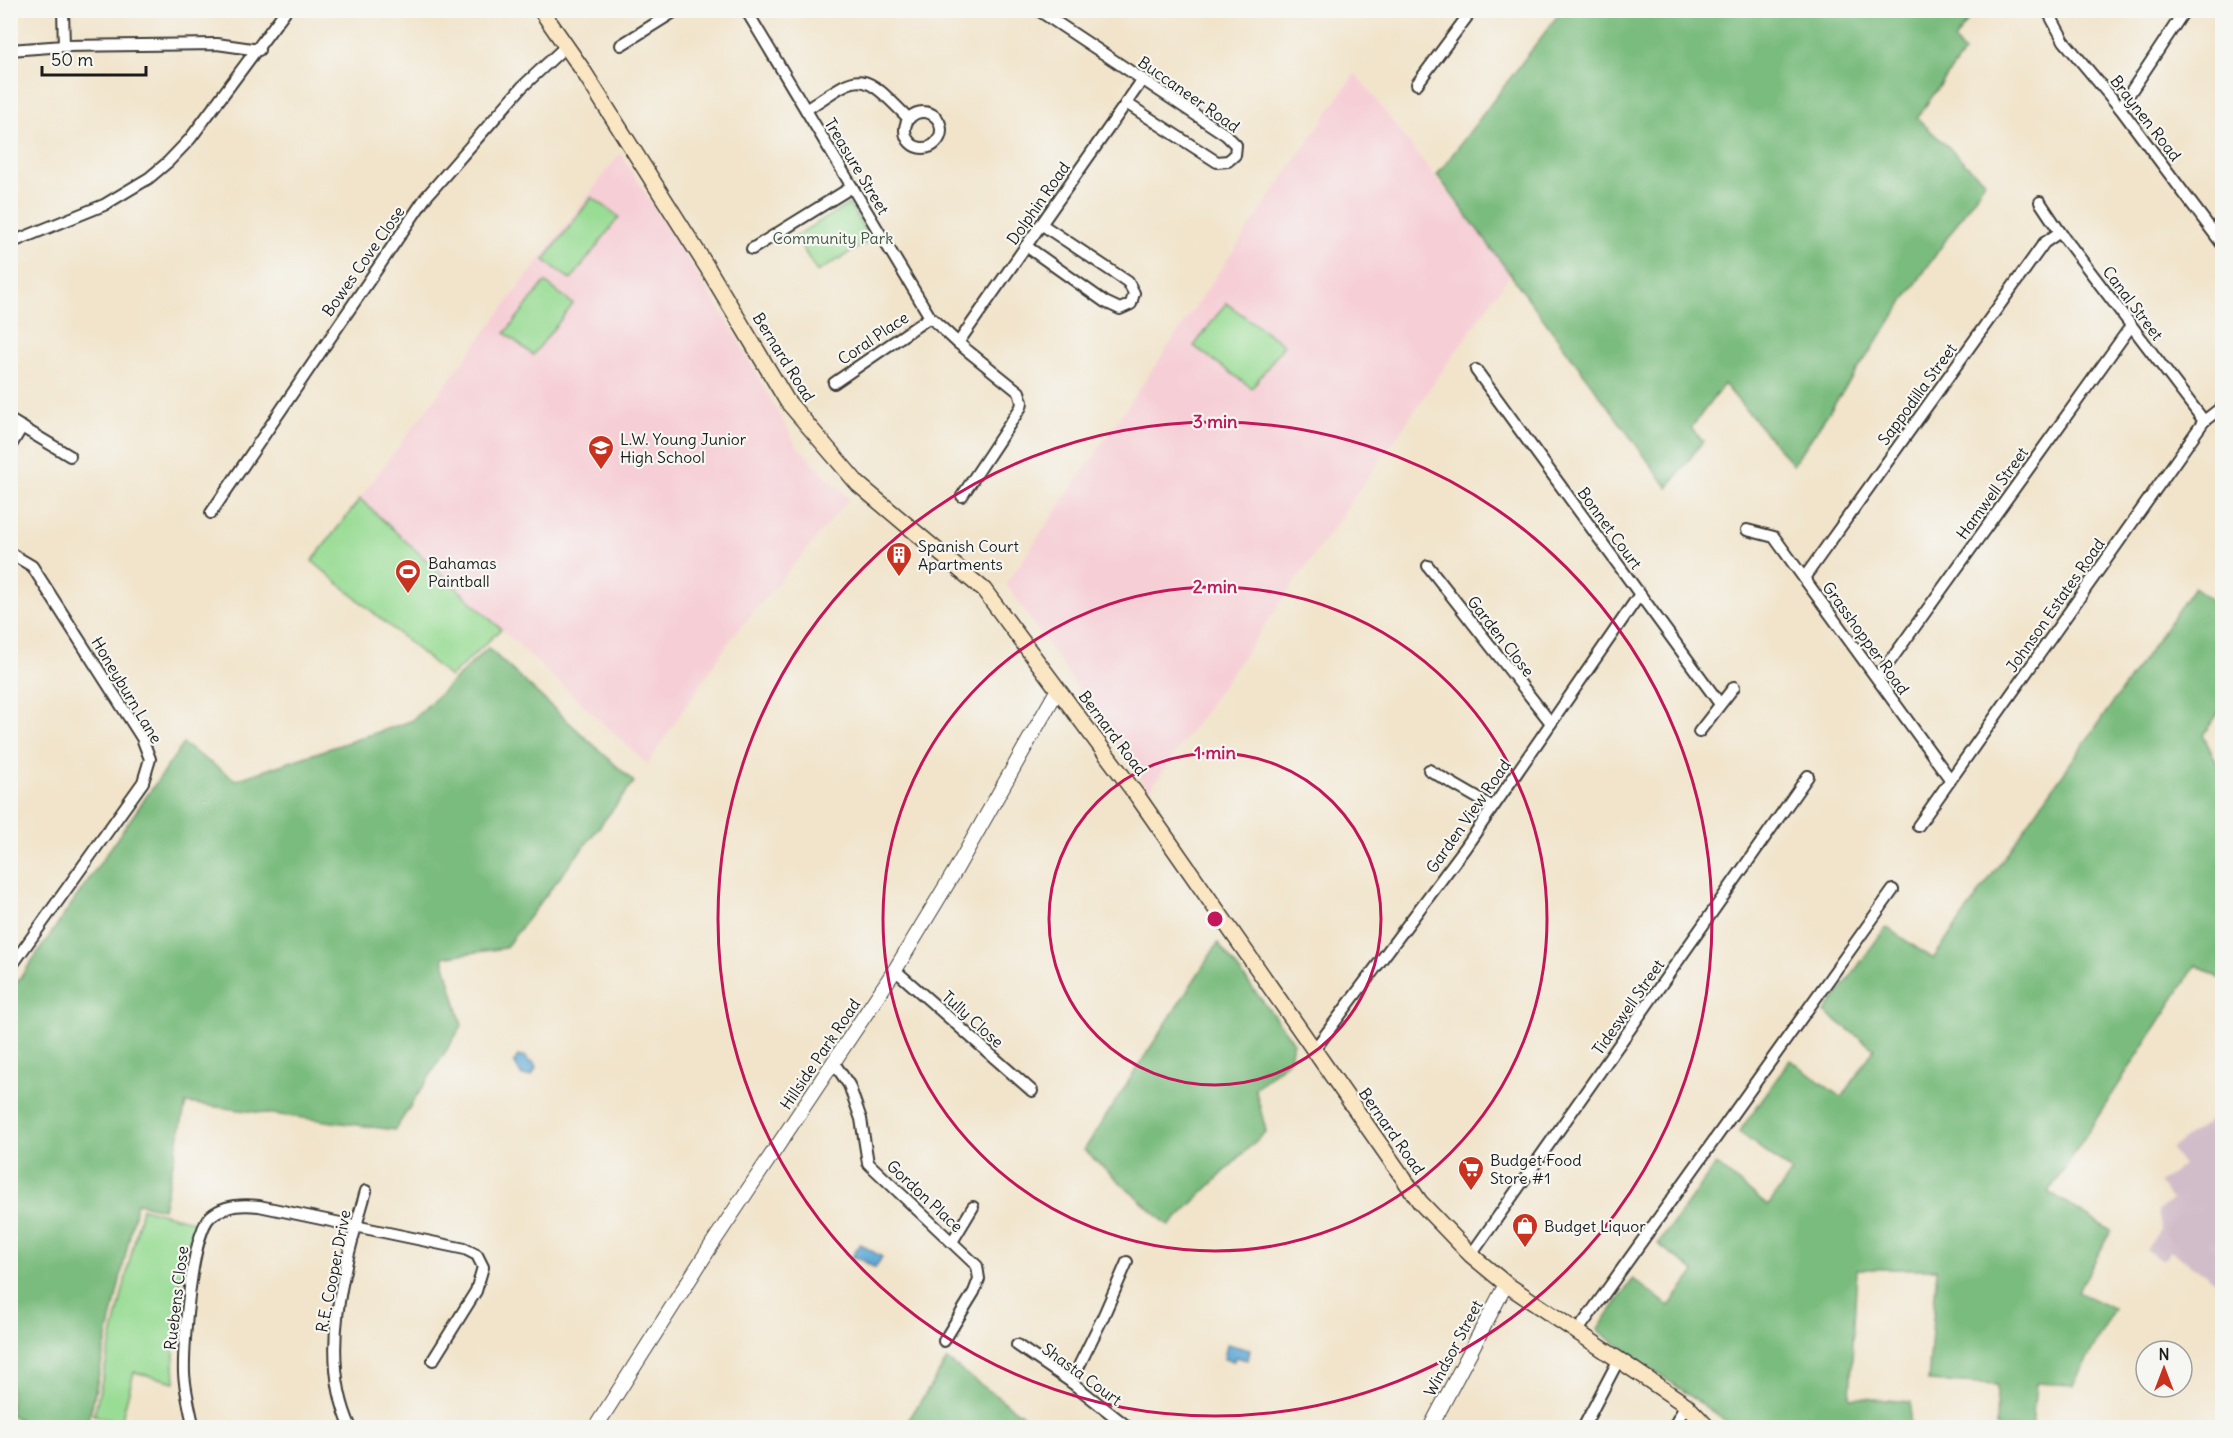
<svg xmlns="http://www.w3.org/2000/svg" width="2233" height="1438" viewBox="0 0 2233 1438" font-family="Delius,sans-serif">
  <rect width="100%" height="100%" fill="#f6f6f2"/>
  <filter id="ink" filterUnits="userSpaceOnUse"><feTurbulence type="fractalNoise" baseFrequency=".0167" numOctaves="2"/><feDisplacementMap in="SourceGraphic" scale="12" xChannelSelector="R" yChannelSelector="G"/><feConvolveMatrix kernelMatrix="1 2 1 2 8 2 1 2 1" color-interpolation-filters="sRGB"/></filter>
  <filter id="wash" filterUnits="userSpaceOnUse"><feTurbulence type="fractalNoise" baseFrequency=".008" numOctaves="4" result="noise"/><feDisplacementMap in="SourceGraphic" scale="24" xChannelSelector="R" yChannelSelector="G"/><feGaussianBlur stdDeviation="1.35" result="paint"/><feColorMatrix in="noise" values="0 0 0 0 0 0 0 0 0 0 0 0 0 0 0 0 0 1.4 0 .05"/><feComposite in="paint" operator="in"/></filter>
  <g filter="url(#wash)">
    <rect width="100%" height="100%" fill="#f1e4cb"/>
    <!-- built -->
    <g fill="#f6cfd6">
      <path d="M1355,73L1510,274L1149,791L1006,584Z"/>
      <path d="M620,153L730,326L796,445L849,499L730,640L647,764L360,498Z"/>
    </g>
    <!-- industrial -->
    <path fill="#d1bdc9" d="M2222,1111V1285L2170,1251L2163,1261L2146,1250L2161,1228L2158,1211L2172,1200L2159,1183L2183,1165L2171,1149Z"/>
    <!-- green -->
    <g fill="#99dc94" stroke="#5a7c58" stroke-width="1.5">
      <path d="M592,197L619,217L571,280L544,260Z"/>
      <path d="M849,204L871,240L817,272L795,236Z"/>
      <path d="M545,282L573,304L533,355L505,333Z"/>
      <path d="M1226,303L1284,345L1252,388L1194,346Z"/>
      <path d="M360,499L501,629L450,677L312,561Z"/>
      <path d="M142,1208L195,1222C178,1272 171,1329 175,1382L134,1372L121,1422L94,1415Z"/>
    </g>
    <!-- forest -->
    <g fill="#7abc7e" stroke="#4b6c4d" stroke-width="1.5">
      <path d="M1561,11H1975L1954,40L1964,52L1917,118L1985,182L1793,465L1724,384L1691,428L1703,441L1668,488L1437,175Z"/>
      <path d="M2194,587L2222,608V708L2203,735L2222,773V980L2196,965L2049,1192L2111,1231L2078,1292L2114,1309L2073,1385L2036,1383L2032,1427H1996L1997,1385L1928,1381L1937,1269H1857L1850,1397L1911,1402L1909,1427H1734L1597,1330L1633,1279L1669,1306L1695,1272L1658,1244L1716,1164L1768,1206L1792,1172L1739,1132L1790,1060L1842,1098L1874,1049L1825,1012L1886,927L1933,959Z"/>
      <path d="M488,648L634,782L505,948L443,957L462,1026L395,1130L186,1103L163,1209L137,1203L90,1415L83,1427H34L11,1415V991L183,744L236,780L411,721Z"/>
      <path d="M1218,943L1293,1041L1290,1059L1255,1088L1266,1131L1169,1226L1084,1150Z"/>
      <path d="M947,1360L1038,1426L1037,1427H904Z"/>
    </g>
    <!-- water -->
    <g fill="#5da9d6" stroke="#3c6279" stroke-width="1.5">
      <path d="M518,1056H525L529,1062H533L536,1068L532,1076H522L514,1062Z"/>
      <path d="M860,1244L882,1257L875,1268L859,1258L852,1257Z"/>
      <path d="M1227,1344L1250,1350L1248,1360L1235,1357L1234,1361L1224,1359Z"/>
    </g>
  </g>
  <g filter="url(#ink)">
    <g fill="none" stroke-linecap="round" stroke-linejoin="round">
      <defs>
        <g id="minor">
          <path d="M63,10L64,46"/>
          <path d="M746,10L930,317L958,343L1019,392L1022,402L1021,407L962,496"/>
          <path d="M1038,10L1226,135L1236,145L1235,155L1228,161L1217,162L1126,103"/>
          <path d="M2047,10L2064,41L2120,108L2222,244"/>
          <path d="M621,45L677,10"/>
          <path d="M10,50L64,46L217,44L259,50"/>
          <path d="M1417,84L1472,10"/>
          <path d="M2120,108L2185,10"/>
          <path d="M806,110C862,72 860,69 908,118"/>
          <circle cx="923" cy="130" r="18"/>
          <path d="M2040,202L2060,232L2204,421"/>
          <path d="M10,243L104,205L149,178L168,162L190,139L286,10"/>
          <path d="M1026,246L1105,302L1120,309L1131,304L1134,293L1128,282L1041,224"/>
          <path d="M752,249L852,187"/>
          <path d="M958,343L1143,79"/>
          <path d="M1476,370L1720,704"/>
          <path d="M834,383L930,317"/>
          <path d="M10,420L70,456"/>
          <path d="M10,447L22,427"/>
          <path d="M211,513L426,197L522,87L566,46"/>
          <path d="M1747,530L1774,537L1950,779"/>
          <path d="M10,553L32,566L142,738L150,759L143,782L10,968"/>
          <path d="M1428,566L1551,723"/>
          <path d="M1804,578L2044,243L2060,232"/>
          <path d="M1878,678L2131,326"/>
          <path d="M1699,732L1734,687"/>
          <path d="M1429,770L1493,807"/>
          <path d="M1918,826L2204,421L2222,407"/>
          <path d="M895,970L1032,1091"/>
          <path d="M1314,1050L1465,848L1640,594"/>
          <path d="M834,1063L849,1085L861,1119L868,1163L977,1266L979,1279L974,1292L944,1341"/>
          <path d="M952,1242L973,1207"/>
          <path d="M1471,1255L1808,776"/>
          <path d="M1577,1332L1893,890"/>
          <path d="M1017,1345L1071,1382L1129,1428"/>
          <path d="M1071,1382L1103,1317L1127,1262"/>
          <path d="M194,1428C190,1410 185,1391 184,1373C183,1345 191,1233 211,1216C224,1205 242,1204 259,1206L465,1249L477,1255L483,1267L476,1291L433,1360"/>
          <path d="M351,1428C317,1355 345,1264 366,1191"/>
          <path d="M1583,1428L1618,1361"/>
          <path d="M1673,1428L1686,1405"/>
        </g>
        <g id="tertiary">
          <path d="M595,1428L714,1241L895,970L955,871L1058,689"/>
          <path d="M1430,1428L1506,1284"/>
        </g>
        <path id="secondary" d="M541,10L582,69L707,267L787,401L858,484L984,590L1138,797L1420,1202L1471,1255L1506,1284L1686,1405L1708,1428"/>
      </defs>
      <!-- minor casing -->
      <use href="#minor" stroke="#3c3a36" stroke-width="14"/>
      <!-- tertiary casing -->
      <use href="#tertiary" stroke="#3c3a36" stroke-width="16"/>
      <!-- secondary casing -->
      <use href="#secondary" stroke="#3c3a36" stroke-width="18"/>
      <!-- minor -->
      <use href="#minor" stroke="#fff" stroke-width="10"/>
      <!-- tertiary -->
      <use href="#tertiary" stroke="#fff" stroke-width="14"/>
      <!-- secondary -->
      <use href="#secondary" stroke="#fbe6c3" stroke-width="15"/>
    </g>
  </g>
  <!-- distance rings -->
  <g fill="none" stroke="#c2185b" stroke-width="3">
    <circle cx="1215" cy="919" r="166"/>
    <circle cx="1215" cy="919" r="332"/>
    <circle cx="1215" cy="919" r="497"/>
  </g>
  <!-- icons -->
  <defs>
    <symbol id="school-pin" viewBox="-11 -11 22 30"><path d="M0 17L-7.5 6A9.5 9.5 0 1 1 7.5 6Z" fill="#c8321e" stroke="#f6f6f2"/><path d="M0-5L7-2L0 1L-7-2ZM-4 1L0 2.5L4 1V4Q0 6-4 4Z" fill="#fff"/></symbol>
    <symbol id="building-pin" viewBox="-11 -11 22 30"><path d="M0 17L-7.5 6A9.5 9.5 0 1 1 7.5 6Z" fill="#c8321e" stroke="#f6f6f2"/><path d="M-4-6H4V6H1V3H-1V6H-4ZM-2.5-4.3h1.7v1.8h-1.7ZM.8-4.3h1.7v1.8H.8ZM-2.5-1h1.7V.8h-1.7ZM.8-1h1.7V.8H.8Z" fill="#fff"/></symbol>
    <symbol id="stadium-pin" viewBox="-11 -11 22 30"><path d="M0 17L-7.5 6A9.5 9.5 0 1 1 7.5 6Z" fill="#c8321e" stroke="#f6f6f2"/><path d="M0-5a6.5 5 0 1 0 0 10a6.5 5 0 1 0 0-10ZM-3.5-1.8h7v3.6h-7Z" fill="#fff"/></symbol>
    <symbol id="supermarket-pin" viewBox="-11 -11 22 30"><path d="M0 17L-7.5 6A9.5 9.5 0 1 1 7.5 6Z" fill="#c8321e" stroke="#f6f6f2"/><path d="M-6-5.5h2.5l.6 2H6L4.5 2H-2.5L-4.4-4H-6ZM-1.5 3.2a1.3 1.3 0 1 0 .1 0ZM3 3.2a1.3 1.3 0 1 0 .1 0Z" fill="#fff"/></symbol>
    <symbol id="shop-pin" viewBox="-11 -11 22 30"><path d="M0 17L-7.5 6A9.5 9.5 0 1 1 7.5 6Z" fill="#c8321e" stroke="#f6f6f2"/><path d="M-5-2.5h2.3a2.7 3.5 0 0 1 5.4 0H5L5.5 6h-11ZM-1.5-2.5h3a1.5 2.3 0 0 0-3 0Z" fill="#fff"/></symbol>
  </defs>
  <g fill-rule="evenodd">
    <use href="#school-pin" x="586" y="433" width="30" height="40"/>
    <use href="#building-pin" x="884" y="540" width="30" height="40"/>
    <use href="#stadium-pin" x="393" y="557" width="30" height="40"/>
    <use href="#supermarket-pin" x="1456" y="1154" width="30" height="40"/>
    <use href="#shop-pin" x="1510" y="1211" width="30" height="40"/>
  </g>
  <g text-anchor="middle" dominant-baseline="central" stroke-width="4.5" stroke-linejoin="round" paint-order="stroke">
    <!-- street labels -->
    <g font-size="16" fill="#1c1c1c" stroke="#f6f6f2">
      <text transform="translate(1189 94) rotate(35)">Buccaneer Road</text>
      <text transform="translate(2146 118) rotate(52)">Braynen Road</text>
      <text transform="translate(857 166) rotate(59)">Treasure Street</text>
      <text transform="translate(1038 203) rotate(-55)">Dolphin Road</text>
      <text transform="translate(363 261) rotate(-55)">Bowes Cove Close</text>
      <text transform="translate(2133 303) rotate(53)">Canal Street</text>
      <text transform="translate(873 338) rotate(-34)">Coral Place</text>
      <text transform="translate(784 357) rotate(58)">Bernard Road</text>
      <text transform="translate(1917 394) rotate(-54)">Sappodilla Street</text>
      <text transform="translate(1992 493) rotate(-54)">Hamwell Street</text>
      <text transform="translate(1610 528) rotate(54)">Bonnet Court</text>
      <text transform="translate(2055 605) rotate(-55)">Johnson Estates Road</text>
      <text transform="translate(1501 636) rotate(52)">Garden Close</text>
      <text transform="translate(1866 638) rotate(54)">Grasshopper Road</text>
      <text transform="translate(127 690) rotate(59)">Honeyburn Lane</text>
      <text transform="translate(1113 733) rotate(53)">Bernard Road</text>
      <text transform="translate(1468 816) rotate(-55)">Garden View Road</text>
      <text transform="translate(1628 1007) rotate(-55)">Tideswell Street</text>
      <text transform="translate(973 1019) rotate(42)">Tully Close</text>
      <text transform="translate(820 1054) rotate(-56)">Hillside Park Road</text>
      <text transform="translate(1392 1131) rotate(55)">Bernard Road</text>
      <text transform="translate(925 1196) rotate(43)">Gordon Place</text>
      <text transform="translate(333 1271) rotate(-79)">R.E. Cooper Drive</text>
      <text transform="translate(176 1298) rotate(-83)">Ruebens Close</text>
      <text transform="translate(1453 1348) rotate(-62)">Windsor Street</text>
      <text transform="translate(1082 1374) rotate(36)">Shasta Court</text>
    </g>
    <!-- park labels -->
    <g font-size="16" fill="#425640" stroke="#f6f6f2">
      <text x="833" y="238">Community Park</text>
    </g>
    <!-- poi labels -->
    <g font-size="16" fill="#1c1c1c" stroke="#f6f6f2" text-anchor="start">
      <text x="620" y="439">L.W. Young Junior<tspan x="620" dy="18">High School</tspan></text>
      <text x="918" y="546">Spanish Court<tspan x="918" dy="18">Apartments</tspan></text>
      <text x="428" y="563">Bahamas<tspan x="428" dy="18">Paintball</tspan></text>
      <text x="1490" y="1160">Budget Food<tspan x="1490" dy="18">Store #1</tspan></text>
      <text x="1544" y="1226">Budget Liquor</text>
    </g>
  </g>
  <circle cx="1215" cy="919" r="9" fill="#c2185b" stroke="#f6f6f2" stroke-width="3"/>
  <g font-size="18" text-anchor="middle" font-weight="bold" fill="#c2185b" stroke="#f6f6f2" stroke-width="4.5" stroke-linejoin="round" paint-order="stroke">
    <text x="1215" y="428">3 min</text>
    <text x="1215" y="593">2 min</text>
    <text x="1215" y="759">1 min</text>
  </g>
  <!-- margin -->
  <rect width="2233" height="1438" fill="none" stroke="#f6f6f2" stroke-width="36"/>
  <!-- north arrow -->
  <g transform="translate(2164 1369)"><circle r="28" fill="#f6f6f2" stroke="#9f9f9c" stroke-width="1.5"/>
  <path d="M0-4.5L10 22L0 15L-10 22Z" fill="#c8321e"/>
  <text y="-9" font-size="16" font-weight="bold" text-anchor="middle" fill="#1c1c1c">N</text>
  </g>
  <!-- scale -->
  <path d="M42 66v9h104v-9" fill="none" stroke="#1c1c1c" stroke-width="3"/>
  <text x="51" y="66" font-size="18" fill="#1c1c1c" stroke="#f6f6f2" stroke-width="4.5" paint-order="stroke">50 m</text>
</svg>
